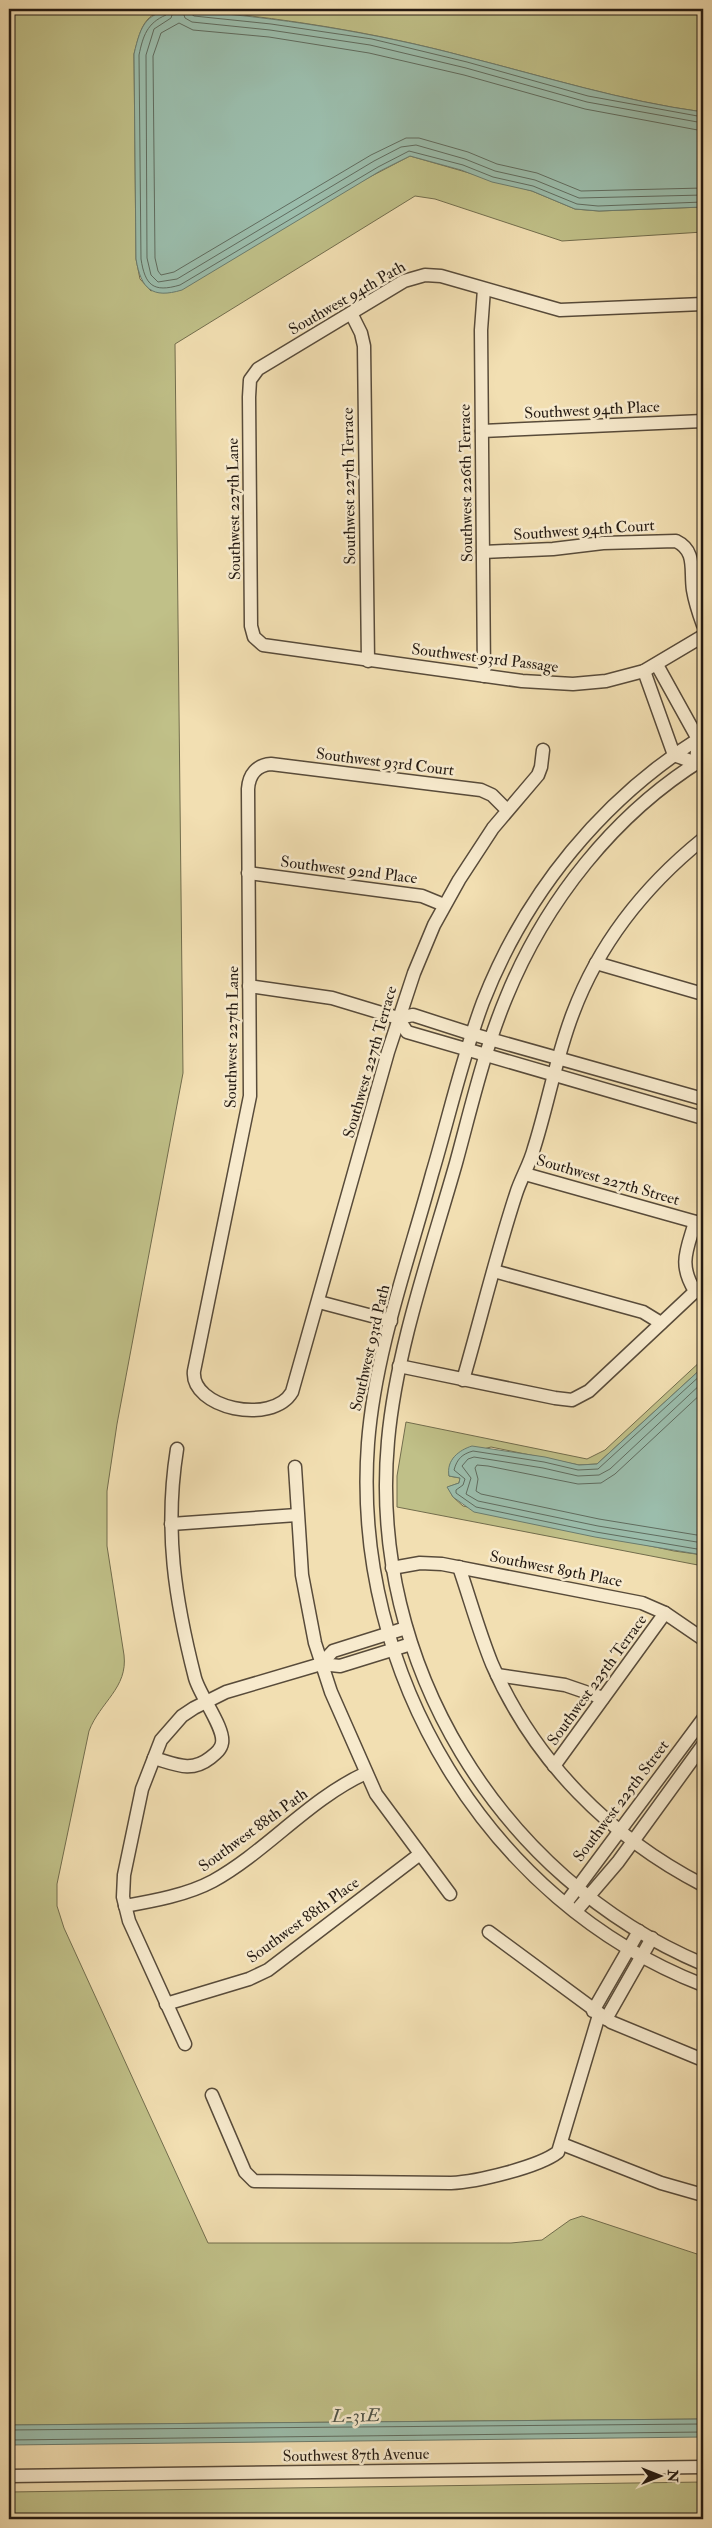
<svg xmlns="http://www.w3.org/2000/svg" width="712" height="2528" viewBox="0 0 712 2528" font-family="'IM FELL Double Pica',serif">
  <rect width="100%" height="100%" fill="#f2dfb2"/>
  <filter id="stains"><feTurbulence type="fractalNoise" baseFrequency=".004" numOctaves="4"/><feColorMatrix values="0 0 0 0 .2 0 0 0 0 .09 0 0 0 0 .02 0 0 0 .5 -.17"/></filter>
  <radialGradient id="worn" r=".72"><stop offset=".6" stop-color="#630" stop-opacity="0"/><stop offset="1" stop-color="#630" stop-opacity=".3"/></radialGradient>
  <!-- green -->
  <g fill="#c0c088" stroke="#726d4d">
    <path d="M9,9H703V112C622,101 546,77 467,57C393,37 319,24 243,15C221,13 177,5 157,13C141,19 138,40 134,54L136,259L140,279L151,291L410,156L532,191L575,209L599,211L703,207V232L562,241L435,199L415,196L175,344L183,1073L117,1424L107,1491V1546L124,1655C128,1688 100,1702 89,1731L57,1884V1906L64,1928L208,2243H511L542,2240L570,2220L582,2216L703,2256V2419L9,2425Z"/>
    <path d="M703,1359V1367L597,1464L579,1465L491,1447L454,1457L450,1465L449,1476L460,1478L459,1483L448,1487L453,1497L463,1506L674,1551L703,1555V1566L397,1507V1476L406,1422L587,1459L605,1450Z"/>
    <path d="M703,2482V2519H9V2492Z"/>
  </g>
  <!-- water -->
  <g fill="#9bbdac" stroke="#6b7c6e">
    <path d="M179,10C277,17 373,32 467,57C546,77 622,101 703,112V207L599,211L575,209L532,191L492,182L461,170L410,156L380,171L182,290C152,299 141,289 136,259L134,54C141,24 146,11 179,10Z"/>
    <path d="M703,1367V1555L595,1537L474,1512L453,1497L447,1487L459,1483L460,1478L449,1476C446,1460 459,1450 472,1446L545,1457L579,1465L597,1464Z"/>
    <path d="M703,2419V2437L9,2445V2425Z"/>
  </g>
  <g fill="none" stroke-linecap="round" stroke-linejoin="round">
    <!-- shore -->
    <g stroke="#606c5f" stroke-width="1">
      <path d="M168,9L166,15C147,23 143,36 139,55L141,259C145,285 153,293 180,285L378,167L409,151L463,165L493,177L533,186L577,204L598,206L703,202"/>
      <path d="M174,9L171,18L154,29L146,55L147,258L151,275L158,282L177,279L374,161L401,147L416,145L465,159L495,171L535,180L579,198L703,195"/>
      <path d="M182,9L185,18L192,22L270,30L370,45L466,68L587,102L703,123"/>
      <path d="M189,9L190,13L194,16L271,24L372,39L467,62L588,96L703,117"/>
      <path d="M703,131L585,109L464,75L369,53L269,37L193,30L179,23L161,33L153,56L155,258L158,271L161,275L174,272L371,155L406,138H419L468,152L497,164L537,173L581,191L703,188"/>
      <path d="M703,1373L598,1469L578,1470L544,1462L473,1451C462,1454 457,1459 454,1470L465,1479L463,1485L456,1490V1493L476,1507L596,1532L703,1550"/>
      <path d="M703,1382L610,1469L599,1475L578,1476L543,1468L474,1457L468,1459L462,1466L471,1478L466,1494L478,1501L598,1526L703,1543"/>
      <path d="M703,1392L615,1474L601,1483L578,1484L488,1466L477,1465L475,1468L478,1479L476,1491L481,1494L599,1519L703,1536"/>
      <path d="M9,2430L703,2424"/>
      <path d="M9,2440L703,2432"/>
    </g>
    <defs>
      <g id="minor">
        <path d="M484,289L481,330L484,676"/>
        <path d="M703,304L560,310L441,276L425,275L404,281L258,369L250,380L249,397L251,626L254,637L263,645L522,681L573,684L606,681L644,671L703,636"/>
        <path d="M351,313L361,333L364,346L368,661"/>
        <path d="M482,431L703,421"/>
        <path d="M483,552L553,549L603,543L676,541C697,551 690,571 693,590C695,602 699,614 703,625"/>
        <path d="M657,665L698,739L696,763"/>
        <path d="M644,671L674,755L696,763"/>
        <path d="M703,736C603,798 526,892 483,1002C462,1058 449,1117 432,1174C408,1262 375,1352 368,1443C351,1672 487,1901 703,1985"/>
        <path d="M703,759C614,814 545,902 506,998C484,1051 471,1108 456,1163C431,1251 396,1350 388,1441C368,1662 499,1878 703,1964"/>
        <path d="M507,810L492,795L481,790L271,764C257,765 249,774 248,789L250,1096L194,1371C190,1408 272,1426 292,1392L388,1052L414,973L434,925L459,880L493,828L538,775L541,767L543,750"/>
        <path d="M248,873L422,896L444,905"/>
        <path d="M596,963L703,994"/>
        <path d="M249,986L332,998L398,1018L413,1015L472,1034L703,1099"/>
        <path d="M398,1018L407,1032L703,1118"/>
        <path d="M525,1174L703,1224"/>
        <path d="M695,1222C687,1250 678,1264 695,1291"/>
        <path d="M494,1271L643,1312L661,1323"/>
        <path d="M319,1302L391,1321"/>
        <path d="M399,1366L555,1398L572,1400L589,1391L703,1284"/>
        <path d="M463,1380C481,1318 496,1255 516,1194C521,1178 530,1164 534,1148C548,1104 556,1057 573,1013C599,944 646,885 703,839"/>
        <path d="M295,1467L302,1575L315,1643L331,1692L376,1794L450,1894"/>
        <path d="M171,1524L297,1515"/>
        <path d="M459,1567C470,1599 479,1632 492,1664C534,1761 610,1837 703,1885"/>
        <path d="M392,1568L420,1563L442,1564L642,1603L665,1613L703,1639"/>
        <path d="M321,1664L333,1651L406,1628"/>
        <path d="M497,1675L565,1685L603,1698"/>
        <path d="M154,1758C175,1764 191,1773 210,1758C215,1754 221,1750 222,1743C225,1728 200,1696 195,1678C175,1600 164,1530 177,1449"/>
        <path d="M554,1766L665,1613"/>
        <path d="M566,1903L703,1719"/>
        <path d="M125,1906C153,1901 187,1895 213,1881C267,1851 309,1799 366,1773"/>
        <path d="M576,1911L618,1862L703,1745"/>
        <path d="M489,1932L611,2022L703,2060"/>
        <path d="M166,2004L249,1979L268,1970L420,1854"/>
        <path d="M593,2011L639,1931"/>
        <path d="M606,2019L652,1938"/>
        <path d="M185,2044L129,1921L123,1897L124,1875L142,1789L161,1740L182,1716L194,1708L226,1692L321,1664L340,1666L411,1644"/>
        <path d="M212,2095L245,2172L254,2181L451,2183C476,2182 539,2167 558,2152L599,2015"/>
        <path d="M562,2144L661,2183L703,2195"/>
        <path d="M9,2476L703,2467"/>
      </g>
    </defs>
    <!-- minor casing -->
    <use href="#minor" stroke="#584b3a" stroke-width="15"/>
    <!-- minor -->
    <use href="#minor" stroke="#f7eacd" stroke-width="12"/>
  </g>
  <g text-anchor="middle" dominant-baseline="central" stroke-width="5" stroke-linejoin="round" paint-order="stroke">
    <!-- street labels -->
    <g font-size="16" fill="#241a12" stroke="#f7eacd">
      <text transform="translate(347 298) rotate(-30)">Southwest 94th Path</text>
      <text transform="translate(592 410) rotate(-3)">Southwest 94th Place</text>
      <text transform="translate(466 483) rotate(-91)">Southwest 226th Terrace</text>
      <text transform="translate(349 486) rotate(-91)">Southwest 227th Terrace</text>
      <text transform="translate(234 509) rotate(-91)">Southwest 227th Lane</text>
      <text transform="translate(584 530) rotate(-4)">Southwest 94th Court</text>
      <text transform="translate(485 658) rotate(7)">Southwest 93rd Passage</text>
      <text transform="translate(385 762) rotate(7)">Southwest 93rd Court</text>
      <text transform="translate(349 870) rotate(7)">Southwest 92nd Place</text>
      <text transform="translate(232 1037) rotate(-89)">Southwest 227th Lane</text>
      <text transform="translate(370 1062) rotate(-74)">Southwest 227th Terrace</text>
      <text transform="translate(608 1180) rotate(16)">Southwest 227th Street</text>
      <text transform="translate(370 1348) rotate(-77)">Southwest 93rd Path</text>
      <text transform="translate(556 1569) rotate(11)">Southwest 89th Place</text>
      <text transform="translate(597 1680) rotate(-54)">Southwest 225th Terrace</text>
      <text transform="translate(621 1801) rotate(-53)">Southwest 225th Street</text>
      <text transform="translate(253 1830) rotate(-36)">Southwest 88th Path</text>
      <text transform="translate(303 1920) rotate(-36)">Southwest 88th Place</text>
      <text transform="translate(356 2455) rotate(-1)">Southwest 87th Avenue</text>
    </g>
    <!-- water labels -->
    <g font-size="18" font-style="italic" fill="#4e5348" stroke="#f7eacd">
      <text transform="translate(356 2416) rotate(-1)">L-31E</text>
    </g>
  </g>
  <!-- margin -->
  <rect width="712" height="2528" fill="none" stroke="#f2dfb2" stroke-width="30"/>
  <rect x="10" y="10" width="692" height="2508" fill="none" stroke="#241a12" stroke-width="2.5"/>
  <rect x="15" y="15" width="682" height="2498" fill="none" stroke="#241a12"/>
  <!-- north arrow -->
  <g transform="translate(660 2476) rotate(90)" stroke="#f7eacd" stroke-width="4" paint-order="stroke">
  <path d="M0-4L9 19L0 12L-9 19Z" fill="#241a12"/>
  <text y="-8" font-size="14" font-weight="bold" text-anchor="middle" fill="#241a12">N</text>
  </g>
  <rect width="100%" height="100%" filter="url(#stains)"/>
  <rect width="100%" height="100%" fill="url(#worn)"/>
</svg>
